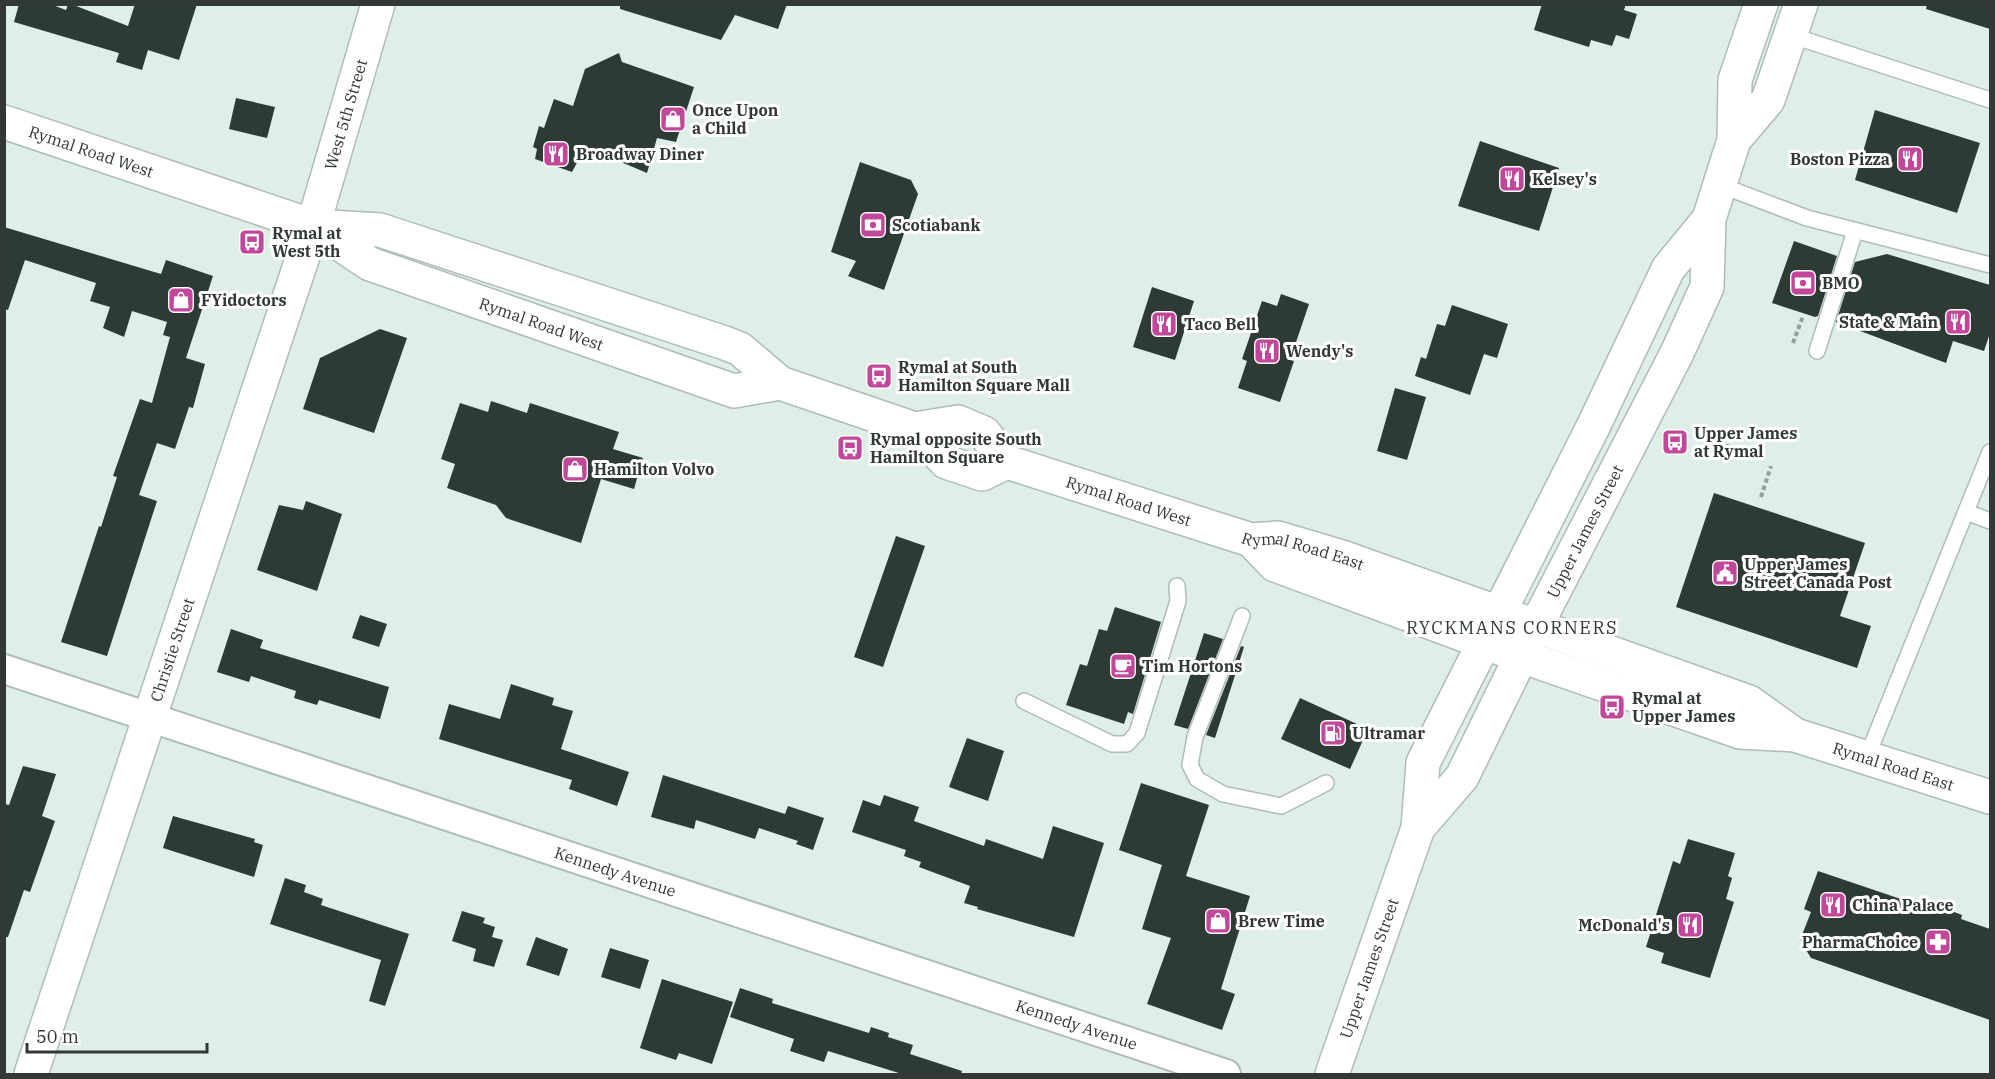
<svg xmlns="http://www.w3.org/2000/svg" width="1995" height="1079" viewBox="0 0 1995 1079" font-family="'IBM Plex Serif',serif">
  <rect width="100%" height="100%" fill="#dfeee6"/>
  <!-- building -->
  <g fill="#2e3b34">
    <path d="M19,4H50L66,10L68,4H71L128,26L135,4H197L179,60L148,50L142,70L116,62L119,53L14,22Z"/>
    <path d="M620,4H787L778,29L735,15L721,40L620,9Z"/>
    <path d="M1542,4H1626L1624,10L1637,14L1629,39L1616,35L1612,46L1591,40L1589,47L1534,30Z"/>
    <path d="M1927,4H1990V29L1926,9Z"/>
    <path d="M619,53L622,62L694,87L676,142L657,138L647,173L588,148L584,160L579,159L572,172L535,159L537,149L533,147L539,126L544,128L554,99L573,106L585,69Z"/>
    <path d="M236,98L275,107L267,138L229,129Z"/>
    <path d="M1875,110L1980,143L1957,213L1855,180Z"/>
    <path d="M1480,141L1559,168L1539,231L1458,206Z"/>
    <path d="M860,162L911,180L918,194L884,290L848,276L856,261L831,252Z"/>
    <path d="M4,227L161,274L166,260L213,276L186,358L205,364L193,408L189,407L175,449L157,443L139,495L157,501L107,656L61,642L99,526L101,527L117,477L113,476L140,399L152,403L170,337L163,335L167,322L132,311L124,337L103,328L110,307L90,301L96,283L25,260L8,310L4,309Z"/>
    <path d="M1794,241L1837,256L1818,316L1815,317L1772,303Z"/>
    <path d="M1887,254L1990,285V333L1984,351L1953,341L1946,363L1836,322L1855,262Z"/>
    <path d="M1152,287L1194,301L1175,360L1133,347Z"/>
    <path d="M1281,294L1309,304L1290,360L1294,361L1280,402L1238,388L1247,361L1242,359L1262,301L1277,306Z"/>
    <path d="M1452,305L1508,324L1497,358L1484,354L1470,395L1415,376L1421,357L1426,359L1437,324L1445,326Z"/>
    <path d="M380,329L407,338L374,433L303,409L320,358Z"/>
    <path d="M1395,388L1426,397L1407,460L1377,451Z"/>
    <path d="M491,401L527,413L530,403L619,432L613,449L643,458L634,489L601,479L581,543L506,518L496,505L447,488L455,464L441,459L460,403L488,412Z"/>
    <path d="M1714,493L1865,543L1840,616L1871,626L1857,668L1676,607Z"/>
    <path d="M306,501L342,514L317,591L257,570L279,505L303,510Z"/>
    <path d="M896,536L925,546L883,667L854,657Z"/>
    <path d="M1115,607L1161,622L1133,714L1128,712L1124,724L1066,705L1080,664L1087,666L1099,629L1107,631Z"/>
    <path d="M360,615L387,624L379,647L352,638Z"/>
    <path d="M231,629L263,640L260,648L389,687L380,719L319,700L317,705L294,698L296,691L251,676L249,682L217,672Z"/>
    <path d="M1204,633L1223,639L1188,729L1174,725Z"/>
    <path d="M1241,646L1244,647L1215,738L1206,735Z"/>
    <path d="M511,684L554,698L552,705L573,711L561,749L629,772L617,806L569,789L572,780L439,739L449,704L500,719Z"/>
    <path d="M1300,698L1368,729L1350,769L1281,739Z"/>
    <path d="M967,738L1004,751L988,801L949,787Z"/>
    <path d="M23,766L56,774L42,816L55,821L30,892L24,890L8,937H4V804L9,805Z"/>
    <path d="M663,775L785,814L788,806L824,818L813,850L796,844L798,841L759,828L755,839L696,820L694,829L651,817Z"/>
    <path d="M1141,783L1209,805L1186,876L1250,896L1221,989L1235,994L1222,1030L1147,1004L1171,938L1142,929L1162,865L1119,850Z"/>
    <path d="M884,795L919,807L914,821L984,846L986,839L1043,859L1053,826L1104,843L1074,937L977,909L978,907L964,903L970,886L919,867L921,862L904,856L906,850L852,832L863,800L880,806Z"/>
    <path d="M173,816L255,839L254,842L263,845L254,877L163,848Z"/>
    <path d="M1688,839L1735,853L1728,876L1732,878L1726,899L1734,902L1710,978L1661,963L1664,953L1646,947L1673,861L1680,864Z"/>
    <path d="M1818,871L1939,912L1941,907L1962,915L1961,919L1990,929V1020L1811,958L1800,940L1811,912L1804,909Z"/>
    <path d="M285,878L306,885L304,892L323,899L321,905L409,934L385,1006L369,1001L381,960L270,924Z"/>
    <path d="M462,911L485,918L483,923L495,927L492,937L503,940L494,967L473,961L476,949L452,941Z"/>
    <path d="M536,937L568,949L559,976L526,965Z"/>
    <path d="M610,948L649,960L640,989L601,977Z"/>
    <path d="M662,979L733,1002L712,1064L679,1053L676,1060L640,1048Z"/>
    <path d="M740,988L773,999L772,1003L869,1033L871,1027L889,1033L888,1037L913,1045L910,1054L962,1071L961,1074H902L828,1051L824,1062L790,1051L794,1039L730,1017Z"/>
  </g>
  <g fill="none" stroke-linecap="round" stroke-linejoin="round">
    <defs>
      <g id="service">
        <path d="M1790,35L1990,100"/>
        <path d="M1720,185L1807,218L1990,265"/>
        <path d="M1817,351L1855,231"/>
        <path d="M1966,512L1990,521"/>
        <path d="M1242,616L1195,737L1190,765L1197,779L1223,794L1281,806L1326,783"/>
        <path d="M1024,701L1112,744H1127L1137,733L1178,601L1177,586"/>
        <path d="M1867,757L1990,452"/>
      </g>
      <g id="minor">
        <path id="s1" d="M4,669L1226,1074"/>
      </g>
      <g id="tertiary">
        <path id="s2" d="M31,1074L313,226L378,4"/>
      </g>
      <g id="secondary">
        <path id="s3" d="M4,122L313,226L380,230L725,343L740,349L780,383L915,429L958,422L984,433L1007,462L1251,540L1278,538L1342,557L1749,702L1795,735"/>
        <path id="s4" d="M313,226L370,264L734,391L780,383"/>
        <path d="M915,429L946,462L982,474L1007,462"/>
        <path id="s5" d="M1251,540L1275,565L1521,656L1740,732L1795,735L1990,797"/>
      </g>
      <g id="primary">
        <path d="M1734,140L1768,100L1801,4"/>
        <path id="s6" d="M1418,828L1462,777L1536,626L1677,353L1707,287L1709,219L1734,140L1735,80L1761,4"/>
        <path id="s7" d="M1332,1074L1418,828L1423,763L1593,427L1668,269L1709,219"/>
      </g>
    </defs>
    <!-- service casing -->
    <use href="#service" stroke="#aebdb5" stroke-width="18"/>
    <!-- minor casing -->
    <use href="#minor" stroke="#aebdb5" stroke-width="32"/>
    <!-- tertiary casing -->
    <use href="#tertiary" stroke="#aebdb5" stroke-width="36"/>
    <!-- secondary casing -->
    <use href="#secondary" stroke="#aebdb5" stroke-width="36"/>
    <!-- primary casing -->
    <use href="#primary" stroke="#aebdb5" stroke-width="36"/>
    <!-- path -->
    <g stroke="#94a09a" stroke-width="4" stroke-dasharray="4.5 3" stroke-linecap="butt">
      <path d="M1793,343L1803,316"/>
      <path d="M1719,443L1750,454"/>
      <path d="M1761,497L1771,466"/>
    </g>
    <!-- service -->
    <use href="#service" stroke="#fff" stroke-width="15"/>
    <!-- minor -->
    <use href="#minor" stroke="#fff" stroke-width="28"/>
    <!-- tertiary -->
    <use href="#tertiary" stroke="#fff" stroke-width="33"/>
    <!-- secondary -->
    <use href="#secondary" stroke="#fff" stroke-width="33"/>
    <!-- primary -->
    <use href="#primary" stroke="#fff" stroke-width="33"/>
  </g>
  <!-- icons -->
  <defs>
    <symbol id="shop-square" viewBox="-11 -11 22 22"><rect x="-9" y="-9" width="18" height="18" rx="4" fill="#c0479a" stroke="#fff"/><path d="M-5-2.5h2.3a2.7 3.5 0 0 1 5.4 0H5L5.5 6h-11ZM-1.5-2.5h3a1.5 2.3 0 0 0-3 0Z" fill="#fff"/></symbol>
    <symbol id="restaurant-square" viewBox="-11 -11 22 22"><rect x="-9" y="-9" width="18" height="18" rx="4" fill="#c0479a" stroke="#fff"/><path d="M-5-6h1v4h1v-4h1v4h1v-4h1v5L-1.5 .5V6h-2V.5L-5-1ZM5-6V6H3V1.5H1.5Q1.5-4 5-6Z" fill="#fff"/></symbol>
    <symbol id="bank-square" viewBox="-11 -11 22 22"><rect x="-9" y="-9" width="18" height="18" rx="4" fill="#c0479a" stroke="#fff"/><path d="M-6-4H6V4H-6ZM0-2.3a2.3 2.3 0 1 0 0 4.6a2.3 2.3 0 1 0 0-4.6Z" fill="#fff"/></symbol>
    <symbol id="bus-square" viewBox="-11 -11 22 22"><rect x="-9" y="-9" width="18" height="18" rx="4" fill="#c0479a" stroke="#fff"/><path d="M-5-6H5V4H4V6H2V4H-2V6H-4V4H-5ZM-3.5-4V0h7V-4ZM-3.5 1.2v1.5H-2V1.2ZM2 1.2v1.5H3.5V1.2Z" fill="#fff"/></symbol>
    <symbol id="civic-square" viewBox="-11 -11 22 22"><rect x="-9" y="-9" width="18" height="18" rx="4" fill="#c0479a" stroke="#fff"/><path d="M-.6-6.5H3V-4.5H.6V-3L4-1V1h2V6H-6V1h2V-1L-.6-3ZM-1.2 2.5V6h2.4V2.5Z" fill="#fff"/></symbol>
    <symbol id="cafe-square" viewBox="-11 -11 22 22"><rect x="-9" y="-9" width="18" height="18" rx="4" fill="#c0479a" stroke="#fff"/><path d="M-5.5-4.5H6V0H3Q3 3.5 0 3.5H-2.5Q-5.5 3.5-5.5 0ZM3-3.2v2h1.7v-2ZM-6 4.5H4V6H-6Z" fill="#fff"/></symbol>
    <symbol id="fuel-square" viewBox="-11 -11 22 22"><rect x="-9" y="-9" width="18" height="18" rx="4" fill="#c0479a" stroke="#fff"/><path d="M-5.5-6h7V0h2V4h1.3V-2.5L3-4.5l.8-.8L6-3V5H2.5V1h-1V6h-7ZM-4.2-4.7v3.2H.2V-4.7Z" fill="#fff"/></symbol>
    <symbol id="pharmacy-square" viewBox="-11 -11 22 22"><rect x="-9" y="-9" width="18" height="18" rx="4" fill="#c0479a" stroke="#fff"/><path d="M-2-6h4v4h4v4h-4v4h-4v-4h-4v-4h4Z" fill="#fff"/></symbol>
  </defs>
  <g fill-rule="evenodd">
    <use href="#shop-square" x="658" y="104" width="30" height="30"/>
    <use href="#restaurant-square" x="541" y="139" width="30" height="30"/>
    <use href="#restaurant-square" x="1895" y="144" width="30" height="30"/>
    <use href="#restaurant-square" x="1497" y="164" width="30" height="30"/>
    <use href="#bank-square" x="858" y="210" width="30" height="30"/>
    <use href="#bus-square" x="237" y="227" width="30" height="30"/>
    <use href="#bank-square" x="1788" y="268" width="30" height="30"/>
    <use href="#shop-square" x="166" y="285" width="30" height="30"/>
    <use href="#restaurant-square" x="1943" y="307" width="30" height="30"/>
    <use href="#restaurant-square" x="1149" y="309" width="30" height="30"/>
    <use href="#restaurant-square" x="1252" y="336" width="30" height="30"/>
    <use href="#bus-square" x="864" y="361" width="30" height="30"/>
    <use href="#bus-square" x="1660" y="427" width="30" height="30"/>
    <use href="#bus-square" x="835" y="433" width="30" height="30"/>
    <use href="#shop-square" x="560" y="454" width="30" height="30"/>
    <use href="#civic-square" x="1710" y="558" width="30" height="30"/>
    <use href="#cafe-square" x="1108" y="651" width="30" height="30"/>
    <use href="#bus-square" x="1597" y="692" width="30" height="30"/>
    <use href="#fuel-square" x="1318" y="718" width="30" height="30"/>
    <use href="#restaurant-square" x="1818" y="890" width="30" height="30"/>
    <use href="#shop-square" x="1203" y="906" width="30" height="30"/>
    <use href="#restaurant-square" x="1675" y="910" width="30" height="30"/>
    <use href="#pharmacy-square" x="1923" y="927" width="30" height="30"/>
  </g>
  <g text-anchor="middle" dominant-baseline="central" stroke-width="6" stroke-linejoin="round" paint-order="stroke">
    <!-- poi labels -->
    <g font-size="16" font-weight="bold" fill="#323935" stroke="#fff" text-anchor="start">
      <text x="692" y="110">Once Upon<tspan x="692" dy="18">a Child</tspan></text>
      <text x="576" y="154">Broadway Diner</text>
      <text x="1890" y="159" text-anchor="end">Boston Pizza</text>
      <text x="1532" y="179">Kelsey's</text>
      <text x="892" y="225">Scotiabank</text>
      <text x="272" y="233">Rymal at<tspan x="272" dy="18">West 5th</tspan></text>
      <text x="1822" y="283">BMO</text>
      <text x="201" y="300">FYidoctors</text>
      <text x="1938" y="322" text-anchor="end">State &amp; Main</text>
      <text x="1184" y="324">Taco Bell</text>
      <text x="1286" y="351">Wendy's</text>
      <text x="898" y="367">Rymal at South<tspan x="898" dy="18">Hamilton Square Mall</tspan></text>
      <text x="1694" y="433">Upper James<tspan x="1694" dy="18">at Rymal</tspan></text>
      <text x="870" y="439">Rymal opposite South<tspan x="870" dy="18">Hamilton Square</tspan></text>
      <text x="594" y="469">Hamilton Volvo</text>
      <text x="1744" y="564">Upper James<tspan x="1744" dy="18">Street Canada Post</tspan></text>
      <text x="1142" y="666">Tim Hortons</text>
      <text x="1632" y="698">Rymal at<tspan x="1632" dy="18">Upper James</tspan></text>
      <text x="1352" y="733">Ultramar</text>
      <text x="1852" y="905">China Palace</text>
      <text x="1238" y="921">Brew Time</text>
      <text x="1670" y="925" text-anchor="end">McDonald's</text>
      <text x="1918" y="942" text-anchor="end">PharmaChoice</text>
    </g>
    <!-- street labels -->
    <g font-size="16" fill="#323935" stroke="#fff">
      <text stroke="none"><textPath href="#s2" startOffset="1010">West 5th Street</textPath></text>
      <text stroke="none"><textPath href="#s3" startOffset="92">Rymal Road West</textPath></text>
      <text stroke="none"><textPath href="#s4" startOffset="250">Rymal Road West</textPath></text>
      <text stroke="none"><textPath href="#s3" startOffset="1204">Rymal Road West</textPath></text>
      <text stroke="none"><textPath href="#s6" startOffset="342">Upper James Street</textPath></text>
      <text stroke="none"><textPath href="#s3" startOffset="1386">Rymal Road East</textPath></text>
      <text stroke="none"><textPath href="#s2" startOffset="447">Christie Street</textPath></text>
      <text stroke="none"><textPath href="#s5" startOffset="687">Rymal Road East</textPath></text>
      <text stroke="none"><textPath href="#s1" startOffset="644">Kennedy Avenue</textPath></text>
      <text stroke="none"><textPath href="#s7" startOffset="112">Upper James Street</textPath></text>
      <text stroke="none"><textPath href="#s1" startOffset="1130">Kennedy Avenue</textPath></text>
    </g>
    <!-- neighbourhood labels -->
    <g font-size="18" letter-spacing="1.5" fill="#323935" stroke="#fff">
      <text x="1512" y="627">RYCKMANS CORNERS</text>
    </g>
  </g>
  <!-- border -->
  <rect width="1995" height="1079" fill="none" stroke="#323935" stroke-width="12"/>
  <!-- scale -->
  <path d="M27 1043v9h180v-9" fill="none" stroke="#323935" stroke-width="3"/>
  <text x="36" y="1043" font-size="18" fill="#323935" stroke="#ffffff" stroke-width="4.5" paint-order="stroke">50 m</text>
</svg>
